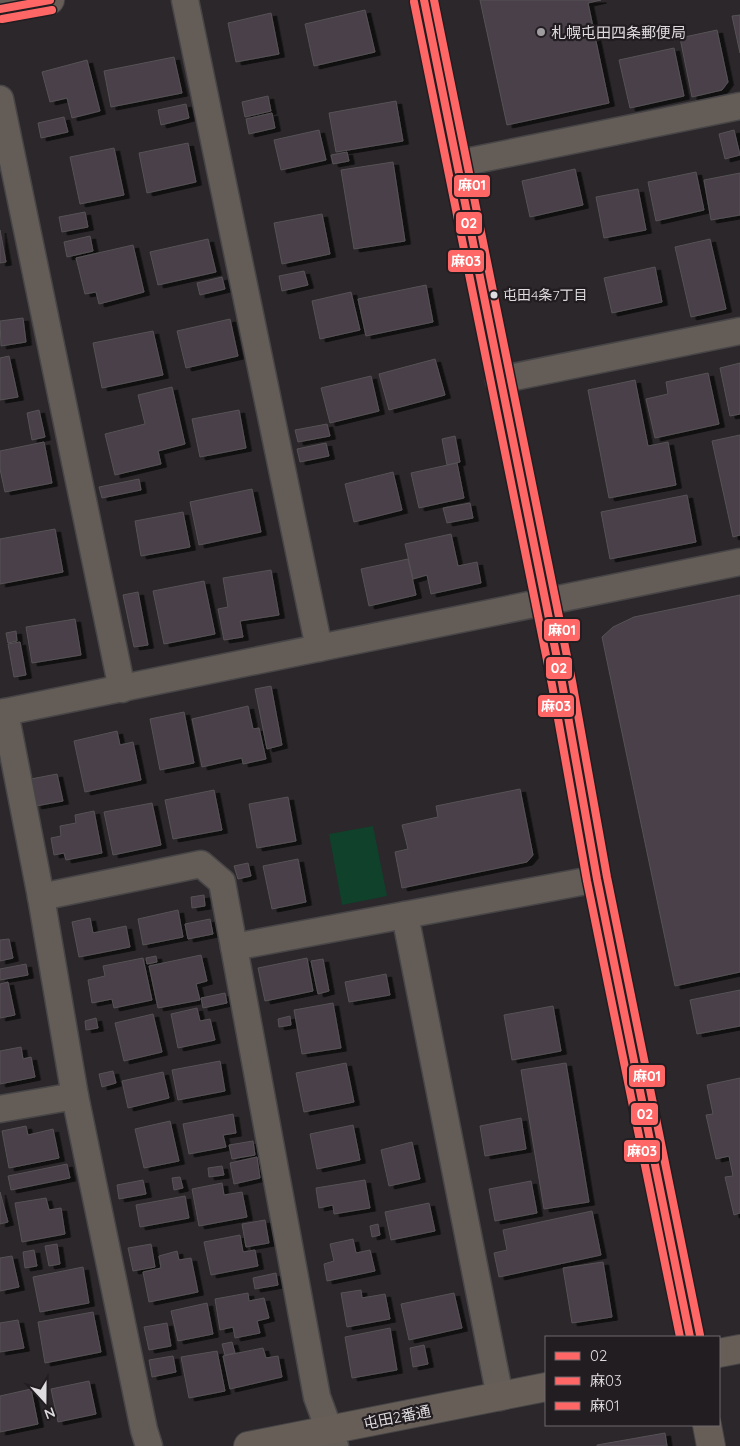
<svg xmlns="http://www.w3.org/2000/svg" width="740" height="1446" viewBox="0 0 740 1446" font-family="Quicksand,'Noto Sans JP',sans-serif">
  <defs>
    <filter id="shadow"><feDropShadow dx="5.5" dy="3" stdDeviation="0" flood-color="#0009"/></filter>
  </defs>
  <rect width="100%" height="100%" fill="#2b272a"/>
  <!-- green -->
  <path fill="#0f412b" d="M373,826L387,896L342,905L329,834Z"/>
  <!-- building -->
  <g fill="#4a404a" stroke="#565355" filter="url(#shadow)">
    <path d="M480,0H601L588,3L609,103L507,125Z"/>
    <path d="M365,10L375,52L314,66L305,24Z"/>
    <path d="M271,13L279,54L236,62L228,23Z"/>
    <path d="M740,15V53L732,16Z"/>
    <path d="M717,30L728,82L722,90L692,97L680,38Z"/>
    <path d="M674,48L684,96L630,108L619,60Z"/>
    <path d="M174,57L182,93L111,107L104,71Z"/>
    <path d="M87,60L100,111L72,118L67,98L50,102L42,72Z"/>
    <path d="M268,96L271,111L245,117L242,102Z"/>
    <path d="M396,101L403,141L336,152L329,113Z"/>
    <path d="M186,104L189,118L161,125L158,110Z"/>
    <path d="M272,113L275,128L249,134L246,119Z"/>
    <path d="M64,117L68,132L41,138L38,123Z"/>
    <path d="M319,130L326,160L281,170L274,140Z"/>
    <path d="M734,130L740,155L725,159L719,134Z"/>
    <path d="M188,143L196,182L147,193L139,153Z"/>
    <path d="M114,148L124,195L80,204L70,157Z"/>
    <path d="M347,152L349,161L333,164L331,155Z"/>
    <path d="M393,162L405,241L354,249L341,170Z"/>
    <path d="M575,169L583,205L530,217L522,181Z"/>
    <path d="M696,172L704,210L656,221L648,182Z"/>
    <path d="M740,173V215L711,220L704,180Z"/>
    <path d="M638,189L646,230L604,238L596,197Z"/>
    <path d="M85,212L88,227L62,232L59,217Z"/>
    <path d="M322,214L330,254L282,264L274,223Z"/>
    <path d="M0,230L6,262L0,263Z"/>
    <path d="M90,236L93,251L67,257L64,242Z"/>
    <path d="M208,239L216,272L158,285L150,252Z"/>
    <path d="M710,239L726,309L691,317L675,247Z"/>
    <path d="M133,245L144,292L99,304L96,292L85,294L76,258Z"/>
    <path d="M655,267L662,302L612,313L604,278Z"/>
    <path d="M304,271L308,285L282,291L279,276Z"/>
    <path d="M222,277L225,289L200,295L197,283Z"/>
    <path d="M426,285L433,322L366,336L358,299Z"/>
    <path d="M351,292L360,330L320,339L312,301Z"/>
    <path d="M23,318L26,342L1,346L0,321Z"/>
    <path d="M230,319L238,356L186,368L177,331Z"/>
    <path d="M153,331L163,375L102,388L93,343Z"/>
    <path d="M9,356L18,397L0,400V358Z"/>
    <path d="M435,359L445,395L389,410L379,374Z"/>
    <path d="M740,363V414L730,416L720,368Z"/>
    <path d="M708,373L719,424L655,438L646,399L668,394L666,382Z"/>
    <path d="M371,376L379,411L330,423L321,388Z"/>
    <path d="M635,380L648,446L668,442L676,485L609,498L588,390Z"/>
    <path d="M172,387L185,444L158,451L161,464L115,475L105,434L145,424L138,395Z"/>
    <path d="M39,410L45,437L32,440L27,413Z"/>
    <path d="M239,410L246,448L200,457L192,419Z"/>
    <path d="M327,424L330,436L298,442L295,430Z"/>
    <path d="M740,435V535L733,537L712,441Z"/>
    <path d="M455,436L460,462L447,465L442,439Z"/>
    <path d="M44,442L52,483L5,492L0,469V451Z"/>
    <path d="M326,443L329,456L300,462L297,449Z"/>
    <path d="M457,463L464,498L419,508L411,473Z"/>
    <path d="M393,472L402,510L354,522L345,484Z"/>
    <path d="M139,479L141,490L102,498L99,487Z"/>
    <path d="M252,489L261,532L199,545L190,502Z"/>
    <path d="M687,495L696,542L610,559L601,512Z"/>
    <path d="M470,503L473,518L447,523L443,508Z"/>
    <path d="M183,512L190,547L141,556L135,521Z"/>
    <path d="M55,529L63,572L0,584V539Z"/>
    <path d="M451,534L458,566L477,562L481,583L431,594L427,575L413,579L405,544Z"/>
    <path d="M408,559L416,595L369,606L361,569Z"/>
    <path d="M271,570L279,615L240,621L243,637L224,640L218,609L228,607L223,578Z"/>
    <path d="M204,581L215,634L164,644L153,591Z"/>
    <path d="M138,592L148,645L134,647L123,595Z"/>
    <path d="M740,595V972L675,986L602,637L613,627L634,617Z"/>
    <path d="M75,619L81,655L32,663L26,627Z"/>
    <path d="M16,631L17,641L8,643L6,633Z"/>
    <path d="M20,642L26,675L14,677L8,644Z"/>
    <path d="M271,686L282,745L267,749L255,689Z"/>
    <path d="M248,706L253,729L259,728L266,759L243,764L242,758L202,767L192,719Z"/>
    <path d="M184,712L194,763L160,770L150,719Z"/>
    <path d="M117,731L120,745L133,742L141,780L85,792L74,741Z"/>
    <path d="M57,774L63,801L36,806L31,779Z"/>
    <path d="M520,789L533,855L527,862L402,888L395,852L408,849L402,825L438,817L436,806Z"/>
    <path d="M214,790L222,830L173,839L165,800Z"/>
    <path d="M288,797L296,841L257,848L249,804Z"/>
    <path d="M152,803L161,845L113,855L104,812Z"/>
    <path d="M94,811L102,853L66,860L64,853L54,855L51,838L61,836L60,826L76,823L75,815Z"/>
    <path d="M298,859L306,902L272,909L263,866Z"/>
    <path d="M248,863L251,876L238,879L234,866Z"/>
    <path d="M204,895L205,906L192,908L191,897Z"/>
    <path d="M178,910L183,937L143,945L138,919Z"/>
    <path d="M90,918L93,933L126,926L130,947L79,957L72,922Z"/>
    <path d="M210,919L213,934L188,939L185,924Z"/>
    <path d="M9,939L13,958L0,961V940Z"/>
    <path d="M201,955L207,981L196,984L200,1000L158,1008L149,966Z"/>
    <path d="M156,956L157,962L147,964L146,958Z"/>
    <path d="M143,958L152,1000L114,1008L112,999L92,1003L88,980L105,976L103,966Z"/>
    <path d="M307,958L313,991L265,1001L258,968Z"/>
    <path d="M323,959L329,991L318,994L311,961Z"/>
    <path d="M26,964L28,975L0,980V969Z"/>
    <path d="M386,974L390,995L349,1002L345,982Z"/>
    <path d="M8,982L15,1015L0,1018V984Z"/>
    <path d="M740,990V1026L697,1034L690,1000Z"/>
    <path d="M225,993L227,1003L203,1008L201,998Z"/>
    <path d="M333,1003L341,1048L302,1054L294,1010Z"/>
    <path d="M553,1006L561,1051L512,1060L504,1015Z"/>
    <path d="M197,1008L200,1021L210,1019L215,1040L178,1048L171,1014Z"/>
    <path d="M153,1014L162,1052L124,1061L115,1023Z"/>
    <path d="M290,1016L291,1025L279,1027L278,1019Z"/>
    <path d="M96,1018L98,1028L86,1030L85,1021Z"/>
    <path d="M21,1047L23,1059L31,1057L35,1077L0,1084V1051Z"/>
    <path d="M220,1061L225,1091L178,1100L172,1070Z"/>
    <path d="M346,1063L354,1102L304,1112L296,1073Z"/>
    <path d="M566,1063L589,1202L544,1209L521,1070Z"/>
    <path d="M113,1071L116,1083L102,1087L99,1074Z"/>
    <path d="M163,1072L169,1098L128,1108L122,1081Z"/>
    <path d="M740,1078V1213L734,1215L725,1177L733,1176L729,1156L716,1159L706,1115L713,1114L707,1085Z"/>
    <path d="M233,1114L236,1133L223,1135L226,1147L189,1154L183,1124Z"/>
    <path d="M521,1118L526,1149L485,1156L480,1126Z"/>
    <path d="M170,1121L179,1161L144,1168L135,1129Z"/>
    <path d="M353,1125L360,1160L317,1169L310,1134Z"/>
    <path d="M26,1126L28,1135L53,1129L59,1158L9,1168L2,1131Z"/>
    <path d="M253,1141L255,1155L232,1159L229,1145Z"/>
    <path d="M412,1142L420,1179L389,1186L381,1150Z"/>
    <path d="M257,1157L260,1178L234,1184L230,1163Z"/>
    <path d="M67,1164L70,1178L11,1190L8,1176Z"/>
    <path d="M222,1166L224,1175L209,1177L208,1168Z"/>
    <path d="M180,1177L183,1188L174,1190L172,1178Z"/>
    <path d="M143,1180L146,1194L119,1199L117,1185Z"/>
    <path d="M365,1180L370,1208L334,1214L333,1205L319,1208L316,1188Z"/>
    <path d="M531,1181L537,1213L495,1221L489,1189Z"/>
    <path d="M222,1183L224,1195L242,1192L247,1217L199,1226L192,1189Z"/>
    <path d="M0,1192L8,1222L0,1224Z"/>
    <path d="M185,1196L189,1218L140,1227L136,1205Z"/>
    <path d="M46,1198L49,1210L61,1208L65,1234L22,1242L15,1203Z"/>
    <path d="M429,1203L435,1231L391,1240L385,1212Z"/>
    <path d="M592,1211L601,1255L499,1277L494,1253L507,1250L503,1230Z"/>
    <path d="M265,1220L269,1243L246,1247L242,1224Z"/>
    <path d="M378,1224L380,1235L372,1237L370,1226Z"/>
    <path d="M240,1235L243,1252L255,1250L258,1266L211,1275L204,1242Z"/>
    <path d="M353,1239L356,1253L370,1250L375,1271L327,1281L324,1264L334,1261L330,1244Z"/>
    <path d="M57,1244L60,1264L49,1266L45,1246Z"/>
    <path d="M151,1244L155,1267L133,1271L128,1248Z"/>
    <path d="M34,1250L37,1266L25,1268L23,1252Z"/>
    <path d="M177,1251L179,1260L191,1258L198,1292L149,1302L143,1272L161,1268L159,1256Z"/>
    <path d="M12,1256L19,1287L0,1291V1258Z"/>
    <path d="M603,1262L612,1317L572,1323L563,1268Z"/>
    <path d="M83,1267L89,1303L40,1312L33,1277Z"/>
    <path d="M276,1273L278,1285L255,1289L253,1278Z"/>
    <path d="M361,1290L362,1298L385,1294L390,1319L347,1327L341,1293Z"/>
    <path d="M248,1293L249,1301L264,1298L269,1318L257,1321L260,1333L235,1338L233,1327L220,1330L215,1299Z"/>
    <path d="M454,1293L462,1328L409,1340L401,1304Z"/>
    <path d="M207,1303L213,1334L178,1341L171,1311Z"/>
    <path d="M93,1312L101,1352L45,1363L38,1322Z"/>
    <path d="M18,1320L24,1348L0,1352V1323Z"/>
    <path d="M167,1323L171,1346L149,1350L144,1327Z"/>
    <path d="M390,1328L397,1370L352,1378L345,1337Z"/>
    <path d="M232,1342L235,1353L225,1355L222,1344Z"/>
    <path d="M424,1345L428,1364L413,1367L410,1348Z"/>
    <path d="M263,1348L266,1358L278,1356L282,1377L230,1389L223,1356Z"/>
    <path d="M217,1351L225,1391L189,1398L181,1357Z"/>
    <path d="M173,1356L176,1372L152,1377L149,1360Z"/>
    <path d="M89,1381L96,1414L58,1422L51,1389Z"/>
    <path d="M31,1389L38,1424L0,1432V1396Z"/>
    <path d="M665,1433L667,1446H597V1445Z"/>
  </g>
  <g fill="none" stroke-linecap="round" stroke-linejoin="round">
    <defs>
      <g id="street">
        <path d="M185,0L319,648"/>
        <path d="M0,99L122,689"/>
        <path d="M456,164L740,106"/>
        <path d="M499,380L740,331"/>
        <path d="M5,712L41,897L75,1096L144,1430L149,1446"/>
        <path d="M0,713L740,562"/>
        <path d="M41,897L201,864L222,882L317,1397L335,1446"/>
        <path d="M234,947L405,915"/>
        <path d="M0,1109L75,1096"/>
        <path d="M500,1397L405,915L597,879"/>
      </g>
      <g id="secondary">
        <path d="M424,0L562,683L597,879L690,1337"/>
        <path d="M0,9L50,0"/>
        <path d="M719,1353L740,1349"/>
        <path d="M707,1425L711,1446"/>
        <path d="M248,1446L546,1387"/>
      </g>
    </defs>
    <!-- street casing -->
    <use href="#street" stroke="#474547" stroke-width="29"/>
    <!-- secondary casing -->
    <use href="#secondary" stroke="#474547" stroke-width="30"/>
    <!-- street -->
    <use href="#street" stroke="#645d57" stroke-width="26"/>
    <!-- secondary -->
    <use href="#secondary" stroke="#675e58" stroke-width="28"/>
    <defs>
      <g id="bus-1">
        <path d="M424,0L562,683L597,879L690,1337"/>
        <path d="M0,9L50,0"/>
      </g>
      <g id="bus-2">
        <path d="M414,2L552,685L587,881L680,1337"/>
        <path d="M2,19L52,10"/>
      </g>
      <path id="bus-3" d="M434,0L572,681L607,877L700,1335"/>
    </defs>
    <!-- bus-1 casing -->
    <use href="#bus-1" stroke="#221d21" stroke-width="11"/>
    <!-- bus-2 casing -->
    <use href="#bus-2" stroke="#221d21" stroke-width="11"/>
    <!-- bus-3 casing -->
    <use href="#bus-3" stroke="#221d21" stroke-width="11"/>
    <!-- bus-1 -->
    <use href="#bus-1" stroke="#f66" stroke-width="8"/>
    <!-- bus-2 -->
    <use href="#bus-2" stroke="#f66" stroke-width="8"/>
    <!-- bus-3 -->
    <use href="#bus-3" stroke="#f66" stroke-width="8"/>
  </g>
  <!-- markers -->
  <circle fill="#a09da0" stroke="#221d21" stroke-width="2" cx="541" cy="32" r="5"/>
  <circle fill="#dfdcdf" stroke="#221d21" stroke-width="2" cx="494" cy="295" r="4.5"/>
  <g text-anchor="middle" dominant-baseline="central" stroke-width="4.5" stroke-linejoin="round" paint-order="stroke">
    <!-- bus labels -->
    <g font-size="14" fill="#dfdcdf" stroke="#221d21" text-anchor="start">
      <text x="503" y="295">屯田4条7丁目</text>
    </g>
    <!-- poi labels -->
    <g font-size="15" fill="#dfdcdf" stroke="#221d21" text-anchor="start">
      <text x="551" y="32">札幌屯田四条郵便局</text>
    </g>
    <!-- street labels -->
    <g font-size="15" fill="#dfdcdf" stroke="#221d21">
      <text transform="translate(397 1417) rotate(-11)">屯田2番通</text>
    </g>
  </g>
  <g stroke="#221d21" stroke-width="2">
    <rect x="453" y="174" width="38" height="24" rx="5" fill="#f66"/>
    <rect x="455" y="211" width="28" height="24" rx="5" fill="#f66"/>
    <rect x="447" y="249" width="38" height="24" rx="5" fill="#f66"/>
    <rect x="543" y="618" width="38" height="24" rx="5" fill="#f66"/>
    <rect x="545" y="656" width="28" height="24" rx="5" fill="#f66"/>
    <rect x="537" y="694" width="38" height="24" rx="5" fill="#f66"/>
    <rect x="628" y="1064" width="38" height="24" rx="5" fill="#f66"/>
    <rect x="630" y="1102" width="29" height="24" rx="5" fill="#f66"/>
    <rect x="623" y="1139" width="38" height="24" rx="5" fill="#f66"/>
  </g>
  <g font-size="14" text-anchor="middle" font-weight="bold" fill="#fff">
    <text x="472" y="190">麻01</text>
    <text x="469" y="228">02</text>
    <text x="466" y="266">麻03</text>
    <text x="562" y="635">麻01</text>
    <text x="559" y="673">02</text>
    <text x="556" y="711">麻03</text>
    <text x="647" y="1081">麻01</text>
    <text x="645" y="1119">02</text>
    <text x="642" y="1156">麻03</text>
  </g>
  <!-- legend -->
  <rect x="545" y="1336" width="175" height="90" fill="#221d21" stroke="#6e696d"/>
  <rect x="555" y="1352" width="25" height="8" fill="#ff6666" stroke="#6e696d"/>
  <text x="590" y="1361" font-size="15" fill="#dfdcdf">02</text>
  <rect x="555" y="1377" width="25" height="8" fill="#ff6666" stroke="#6e696d"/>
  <text x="590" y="1386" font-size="15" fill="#dfdcdf">麻03</text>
  <rect x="555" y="1402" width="25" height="8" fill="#ff6666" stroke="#6e696d"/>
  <text x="590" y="1411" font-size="15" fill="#dfdcdf">麻01</text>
  <!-- north arrow -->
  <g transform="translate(45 1401) rotate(159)" stroke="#221d21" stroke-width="4" paint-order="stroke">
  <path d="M0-4L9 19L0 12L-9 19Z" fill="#dfdcdf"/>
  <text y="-8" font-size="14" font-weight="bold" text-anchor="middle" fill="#dfdcdf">N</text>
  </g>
</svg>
